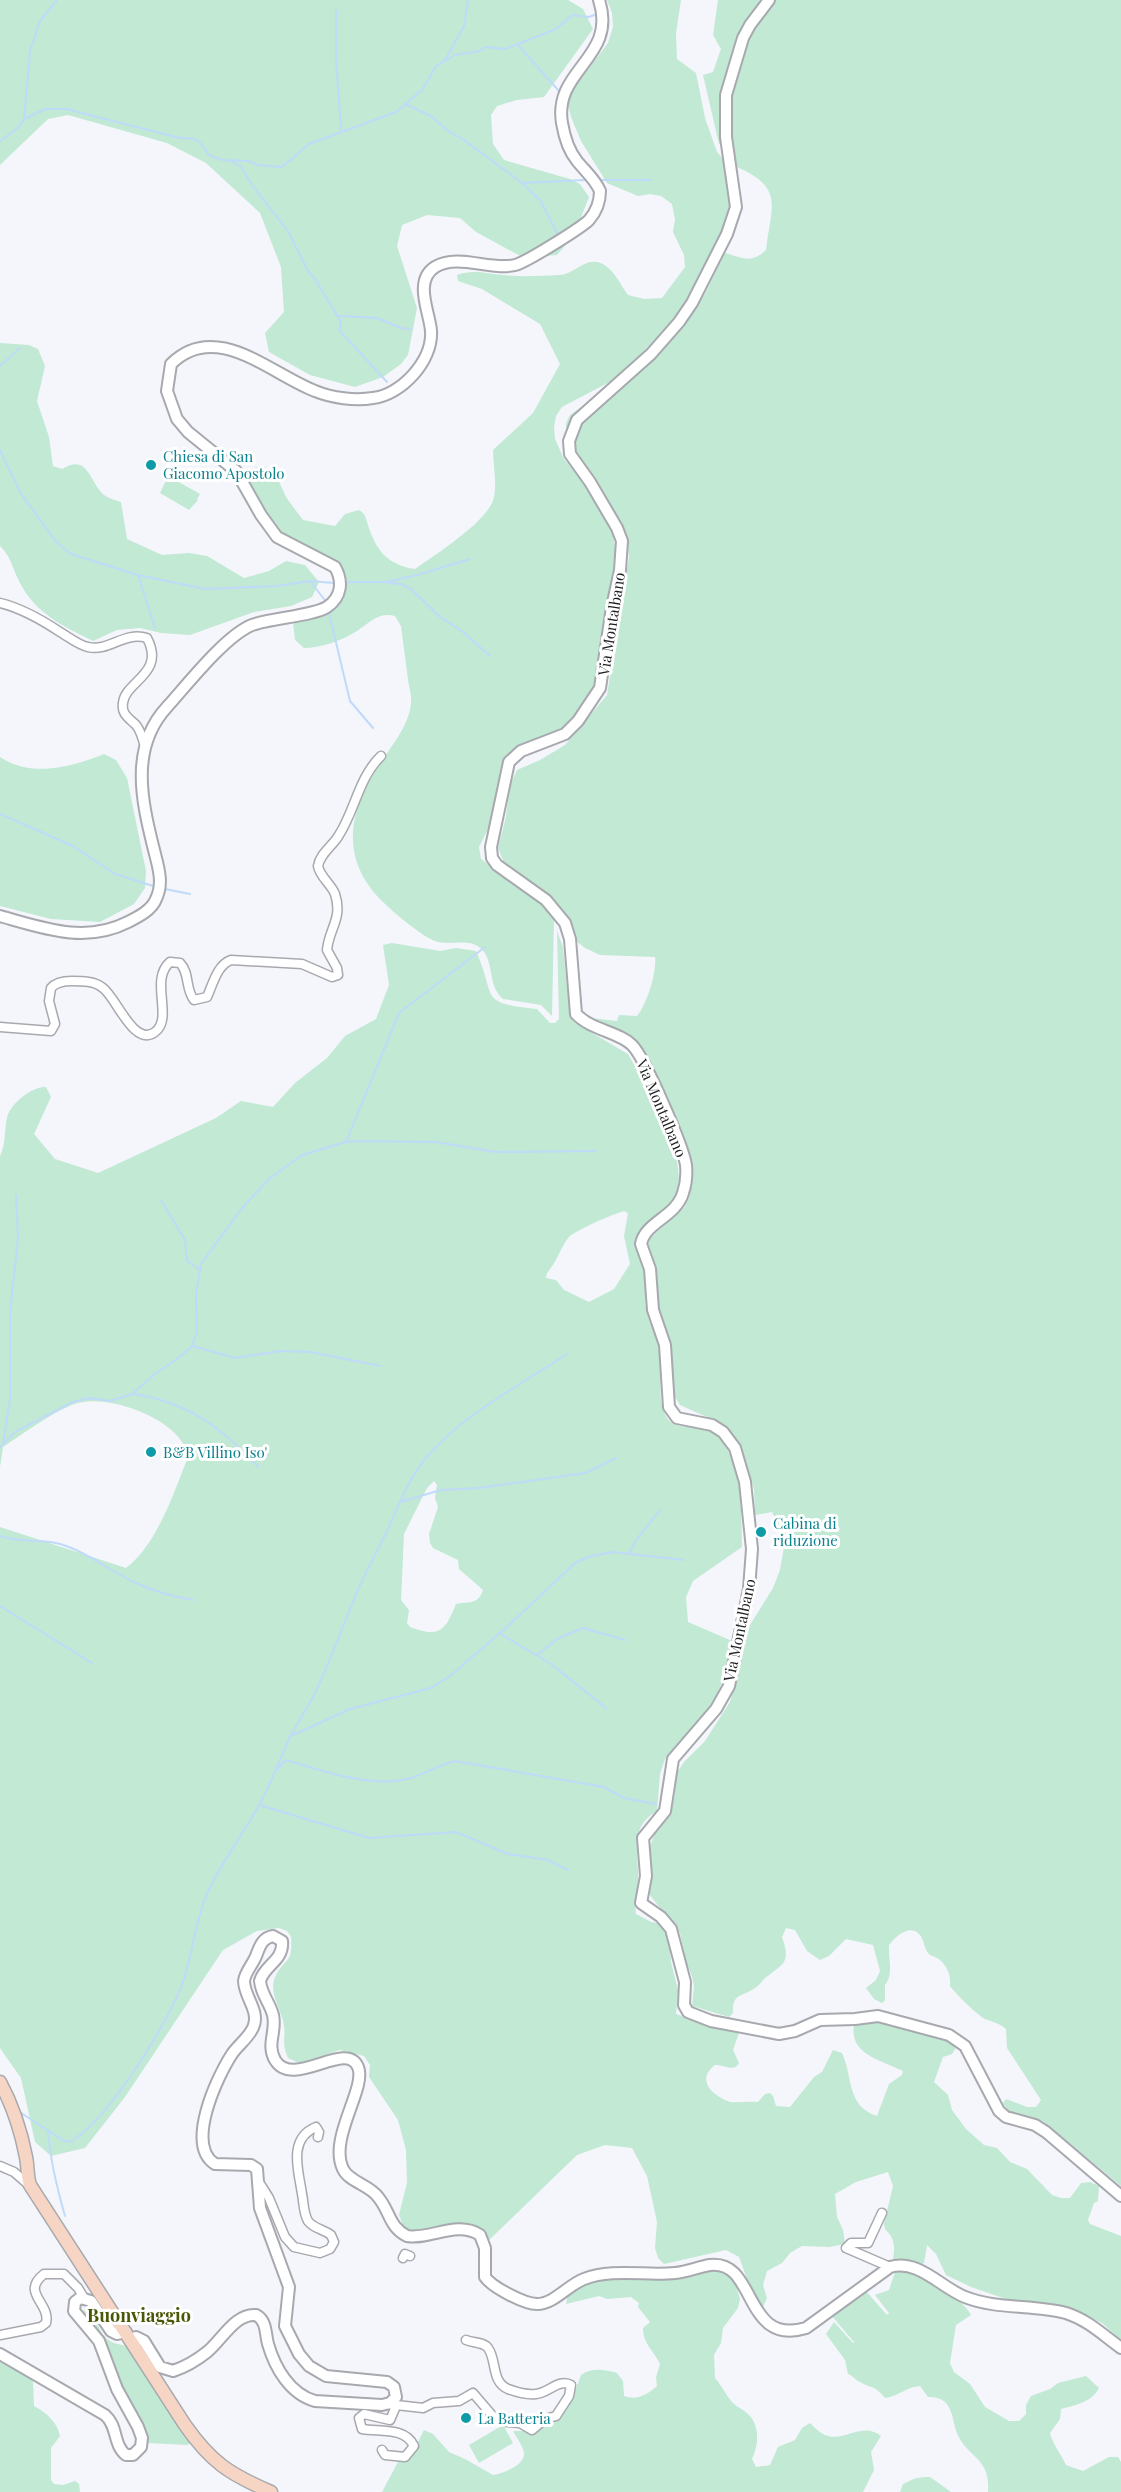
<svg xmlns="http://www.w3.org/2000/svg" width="1121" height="2492" viewBox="0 0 1121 2492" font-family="'Playfair Display',serif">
  <rect width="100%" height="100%" fill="#f4f6fc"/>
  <!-- green -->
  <g fill="#c1e9d3" fill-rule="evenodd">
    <path d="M0,0H568L583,9L593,29L544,97L517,100L497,106L491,115L493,144L504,160L570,179L580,184L589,197L574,235L557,255L524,258L476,232L460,218L427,215L402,225L397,246L417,308L408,355L401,364L383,377L355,387L310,375L269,352L265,333L284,312L281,267L260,213L206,163L167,143L68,115L48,119L0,165Z"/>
    <path d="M607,0H681L676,33L677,59L696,73L705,118L717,152L723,159L727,184L730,208L719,240L688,298L672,322L619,377L562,407L556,416L554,427L555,439L564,459L585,484L612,531L616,551L598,672L591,692L579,711L555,736L529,742L509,753L502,763L493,819L479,847L481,859L546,907L554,919L552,1016L541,1005L503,999C486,984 496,960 479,947C467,938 449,946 435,941C423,937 393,912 384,903C340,861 347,813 378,767C390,747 409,727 411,703C412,696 409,687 408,680C406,662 403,644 401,626L395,616C378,612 371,622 357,631C343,640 321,648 304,648L295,640L293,622C304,619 328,613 336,605C352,591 350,569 333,559C317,549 298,546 282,535C271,528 250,490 247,476L254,468C276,461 279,486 288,500C293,507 298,513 303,520L335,526L345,514L359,510C366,514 365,517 368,525C376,551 388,565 415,569C435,555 490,520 494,497C497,482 493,464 493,450L533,413L560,364L540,324L482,289L458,281L457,275C473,269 487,274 503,275C521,277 540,276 559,275C572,275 584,259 597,262C612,265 620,284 628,295L644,299L662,298L685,267L684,255L673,232L675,219L672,204L661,196L650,194L638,196L607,183L581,141L571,117L568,104L571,92L608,43L613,27L612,13Z"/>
    <path d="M718,0H760C732,50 717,85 722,144H719L703,75L713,72L721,49L713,35Z"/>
    <path d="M775,0H1121V2186L1043,2121L1008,2111L1003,2103L1006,2099L1027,2107H1036L1041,2100L1007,2048L1006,2029C999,2023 993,2022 985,2019C976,2014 956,1994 950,1986C951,1976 948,1967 940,1960C937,1957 930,1956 928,1953C924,1948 924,1940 920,1935C910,1923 896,1936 889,1945C888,1957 894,1975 885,1985V2000L882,2003L874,1999L866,1988L876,1980L880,1971L873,1945L846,1939L829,1956L820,1960L807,1951L795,1930L786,1928L782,1937C791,1963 784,1963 765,1978C762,1981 759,1986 755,1988C742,1997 732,1993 733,2013L729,2017L692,2006L694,1987L692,1976L686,1962L680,1933L649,1894L652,1874L648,1852L655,1832L670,1816L675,1793V1780L678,1771L684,1762L705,1741L730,1702L750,1625L773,1588L780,1570L785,1541L772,1512L755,1515L754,1489L743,1452L735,1448L727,1430L718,1422L680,1405L674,1395L671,1348L659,1309L655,1265L647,1244L651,1237L684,1208L689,1197L692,1165L643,1049C629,1033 608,1030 590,1018L617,1021L619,1015L637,1016C647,1004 657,972 655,957L600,955L585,948L572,938L563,914L505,865L498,848L506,817L510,785L517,770L540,760L565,745L607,695L629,557L626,538L618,520L588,470L569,446L566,434V423L570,415L580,408L597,402L629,383L672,338L705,294L725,253C743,258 751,264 766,250C771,206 785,188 737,167L729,125L731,90L747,38Z"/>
    <path d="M0,343L29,345L38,349L45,366L37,401L49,437L53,466L62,469C88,453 89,481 103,494C107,498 115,500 121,502L127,539L162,555L189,553L207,556L244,578L269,571L286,561L305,565L319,582L312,597L291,606L254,612L190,635L161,633L140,628L117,630L93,641C63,626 36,614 20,583C13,570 11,556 0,546Z"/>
    <path d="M168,476L200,494L197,499L198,500L189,510L160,493Z"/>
    <path d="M104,754L116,760L127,778L146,871L145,888L134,904L100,922L51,919L0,906V757C31,778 72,767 104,754Z"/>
    <path d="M557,931L563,947L570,1017L575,1023L628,1054L636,1068L676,1157C684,1193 675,1201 649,1222C644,1226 640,1231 638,1237C636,1248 642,1261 644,1273C646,1286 644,1301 647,1314C651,1327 657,1339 660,1353C663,1372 657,1394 664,1412C673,1436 695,1420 711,1431C744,1455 741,1511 742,1547L693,1581L686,1597L688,1622L732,1641L723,1680L716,1696L698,1724L675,1746L665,1759L660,1774L657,1811C628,1828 639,1853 638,1880C638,1891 634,1903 636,1914L651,1922L658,1923L669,1937L671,1962L678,1990L676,2014L717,2028L740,2030L733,2050L739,2063C734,2073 724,2064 715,2065C695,2080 713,2096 730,2102C735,2103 752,2101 758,2102L765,2094L770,2093L773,2096L776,2106L790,2107L814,2077L822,2072L833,2050L842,2053C853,2076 846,2106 877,2116L889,2084L902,2075L903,2071C881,2060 849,2055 854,2024C867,2018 934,2030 947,2037C950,2039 954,2043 957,2046L952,2054L943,2057L934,2082L948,2095L952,2110L966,2129L984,2145L997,2148L1010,2162L1027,2169L1052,2195L1061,2198H1070L1081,2183L1090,2182L1099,2186L1098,2201L1094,2203L1088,2220L1090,2224L1121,2236V2340L1102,2323L1067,2307L1012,2301L971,2287L946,2275L936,2254L927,2245L924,2263L920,2265L893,2259C895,2246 895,2239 885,2229L884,2224L893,2186L888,2172L856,2182L835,2194L837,2217L843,2230L845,2244L829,2247L802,2246L790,2253L782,2263L767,2271L763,2285L767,2298L763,2307L759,2306L756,2303L739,2257L726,2250L664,2264L658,2258L655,2248L657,2222L647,2176L632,2148L605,2145L577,2155L489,2240C469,2208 431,2238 404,2228L399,2215L407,2183L406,2150L398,2120L369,2077L370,2065L364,2056L340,2050L299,2063L288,2058C281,2040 286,2040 284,2026C282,2009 267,1993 276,1975C286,1957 293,1964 291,1937L287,1931L279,1928L257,1931L223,1950L125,2097L85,2148L51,2156L35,2142L21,2078L0,2048V1527L126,1568C158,1544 175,1489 190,1452C183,1444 177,1434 169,1428C148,1411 105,1396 78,1403C56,1409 23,1434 3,1447L0,1467V1156C6,1144 4,1132 7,1118C10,1104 32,1086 46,1087L51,1097L34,1134L55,1159L98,1173L216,1118L241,1101L273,1107L295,1083L327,1058L345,1036L376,1019L389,985L383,945L392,943L440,951L456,948L476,951C497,998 477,1003 537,1009L550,1023H555L559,1019ZM624,1211L628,1213L624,1236L630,1264L614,1289L589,1302L564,1290L556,1280L546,1278L547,1273C557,1262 560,1248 569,1237C576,1230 613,1214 624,1211ZM434,1481L437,1485L435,1498L438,1507L429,1534L430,1543L433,1548L458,1560L459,1569L483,1590C478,1606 467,1601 456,1604C445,1631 440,1638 410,1627L407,1623L409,1610L401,1600L404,1534L427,1488Z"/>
    <path d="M713,2270L727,2272L736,2285L740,2299L738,2308L723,2328L721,2343L714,2355L715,2378C722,2386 726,2395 732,2402C736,2407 743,2409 748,2414C760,2425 759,2445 752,2459L756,2467L770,2465L778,2447L795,2440L802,2428L810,2423C814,2427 820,2433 825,2435C845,2443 861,2421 881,2436L871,2452L874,2470L863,2492H382L398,2462L413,2452L424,2430L433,2434L449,2452L465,2459L493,2475C503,2473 524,2466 524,2454C524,2447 516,2437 513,2431C558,2432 567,2414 581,2375C592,2367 605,2370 617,2373L623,2381L624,2396C637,2401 648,2394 657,2386L656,2377L660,2364C654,2351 643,2344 643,2328L650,2322L638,2307L639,2303L631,2297L607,2299L599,2296L566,2304L569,2290C611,2272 647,2283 690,2277C698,2276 706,2272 713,2270Z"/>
    <path d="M900,2271C905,2271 910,2271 915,2272C931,2277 963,2300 971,2315L956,2325L950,2363L954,2372L970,2384L985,2407L1009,2421H1019L1026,2414V2405L1031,2396L1050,2389L1058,2383L1086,2376L1099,2388C1092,2402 1076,2405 1061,2409L1060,2419L1050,2433C1053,2445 1061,2454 1066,2465L1083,2471L1109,2457H1118L1121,2462V2492H988C991,2457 967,2458 957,2433C953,2423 953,2411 946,2403C941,2398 935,2397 928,2397L920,2386C906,2387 899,2396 885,2398C874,2385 873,2389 860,2382C855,2380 854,2376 848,2374L845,2360L826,2334L834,2322L853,2343L863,2335L854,2342L831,2315L865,2290L887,2315L889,2313L875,2295L889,2290L895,2272Z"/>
    <path d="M85,2307C98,2315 97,2335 112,2342C118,2345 124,2344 130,2348L191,2443L187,2445L148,2443L115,2376L111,2354L106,2342L83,2313Z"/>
    <path d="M0,2362L30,2378L33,2382L34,2406C46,2412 58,2423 60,2436L51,2448V2480L54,2484L63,2485L75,2481L79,2484L80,2492H0Z"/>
    <path d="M503,2425L513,2443L479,2463L469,2445Z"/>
    <path d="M926,2477H930L951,2492H900L903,2484L916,2478Z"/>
  </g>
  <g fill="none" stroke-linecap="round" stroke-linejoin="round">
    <!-- stream -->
    <g stroke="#c0dafa" stroke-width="2">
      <path d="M336,10V59L341,130"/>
      <path d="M517,44L559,91"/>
      <path d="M445,60L464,26L468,0"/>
      <path d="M405,104L431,116L448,131L464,140L522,183L540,200L557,233"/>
      <path d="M24,119L45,109H66L180,138C201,138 198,140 209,155L222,160L249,161L258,165L282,167L309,144L396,112L422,90L436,66L455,55L480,51L485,47L505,49L556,29L572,15L589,17L594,15"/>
      <path d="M0,141L19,127L24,119L30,51L40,21L57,0"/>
      <path d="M233,162L241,167L252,185L288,231L308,271L315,279L341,322L339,330L387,382"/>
      <path d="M597,180H651"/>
      <path d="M522,183L585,180"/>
      <path d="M338,316L377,318L401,328L410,329"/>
      <path d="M0,366L20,348"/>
      <path d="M0,450L20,492L56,542L71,554L138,575L205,589L277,586L310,581L334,583"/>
      <path d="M138,575L155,628"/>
      <path d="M310,581L327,603"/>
      <path d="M347,582H383L401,584L411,589L440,617L463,632L490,656"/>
      <path d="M386,582L417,575L470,559"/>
      <path d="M329,613L350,701L373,728"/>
      <path d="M0,814L73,846L115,874L153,886"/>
      <path d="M165,889L190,894"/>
      <path d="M346,1142L399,1013L485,947"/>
      <path d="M161,1200L185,1240L187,1261L200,1270"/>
      <path d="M192,1346L236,1358L280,1351L310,1352L381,1366"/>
      <path d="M132,1394C186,1401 223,1428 258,1467"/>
      <path d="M3,1444L10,1399V1313L18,1238L16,1195"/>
      <path d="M0,1447L15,1432L73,1402L89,1398L110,1401L132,1394L155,1374L181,1356L192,1346L197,1332L196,1294L201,1264L242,1208L270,1178L302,1155L346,1142L359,1141L436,1142L496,1152L596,1151"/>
      <path d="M400,1502L441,1490L479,1488L585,1473L616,1458"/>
      <path d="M0,1536C22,1544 46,1537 69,1547C95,1557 117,1576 143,1586C159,1593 176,1597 193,1600"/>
      <path d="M629,1554L636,1540L660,1510"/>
      <path d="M0,1606L92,1663"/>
      <path d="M499,1633L551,1664L606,1708"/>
      <path d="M537,1655L557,1639L583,1628L625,1640"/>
      <path d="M291,1736L350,1709L431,1688L450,1676L509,1625L575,1563L591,1556L613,1552L683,1560"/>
      <path d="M276,1770L286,1760C323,1771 373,1789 411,1778C426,1773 439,1765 455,1761L604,1787L624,1798L656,1804"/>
      <path d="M259,1805L369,1838L456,1832L508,1854L548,1860L568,1870"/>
      <path d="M18,2111L63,2140L70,2142C108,2120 170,2021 184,1979C193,1951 195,1923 206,1896C220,1863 243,1835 259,1805C271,1784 279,1761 289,1739C297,1723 307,1709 315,1693C332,1657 345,1619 361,1583C369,1565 379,1548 387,1531C398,1507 408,1480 425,1459C463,1414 519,1386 567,1354"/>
      <path d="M48,2131C50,2160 57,2188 65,2216"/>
    </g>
    <defs>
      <g id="minor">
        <path d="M0,603C21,608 42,620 60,632C69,637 78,645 88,647C109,652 124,631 147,638C166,674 125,681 123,703C121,714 129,718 136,725C141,731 143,739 145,747"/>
        <path d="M0,1027L51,1031L55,1024L49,1001L51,988C56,982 64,981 72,981C82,981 95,981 103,988C116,997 134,1048 155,1032C174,1018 149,980 170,962L180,963C190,973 185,989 194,1000L207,997C213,984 217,965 231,960L302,964L332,977L338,975L337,968L327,950C329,928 343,919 335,894C331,884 320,877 318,866C320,853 333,846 339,835C355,810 359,777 381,756"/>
        <path d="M0,2166L14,2172L29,2185"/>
        <path d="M259,2182L269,2198L285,2237L294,2247L320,2253L330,2249L334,2242L331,2235C323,2229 314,2229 308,2221C303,2212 304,2203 302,2194C299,2172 287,2139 316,2127L319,2132L318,2137"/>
        <path d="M882,2213L868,2243H851L846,2248L890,2267"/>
        <path d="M403,2258L405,2254L410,2256"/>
        <path d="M0,2335L41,2327L46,2323C51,2303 20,2293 44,2274H64L78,2288L84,2298"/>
        <path d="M387,2404L423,2408L433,2403L459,2401L473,2393L497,2421L520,2423L532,2430L545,2419L556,2416L569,2396L571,2385C559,2378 549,2393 536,2394C528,2395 516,2392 508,2389C491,2382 497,2360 488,2348C484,2342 473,2343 466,2340"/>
        <path d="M382,2450L385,2455L405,2457L414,2446C405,2427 381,2432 362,2429L359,2418L364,2414L390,2420L396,2406"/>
      </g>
      <g id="tertiary">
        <path d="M769,0L750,25L743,38L726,95V137L736,207L727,234L692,303L679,322L651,354L577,420L569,441L570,454L590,482L617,528L622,541L620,570L612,607L600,688L578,721L565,734L521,751L509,762L491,847L492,858L497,865L546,900L565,923L570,939L576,1014C591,1030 619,1032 632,1045C645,1058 683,1146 686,1165C687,1175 686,1184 683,1193C676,1217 645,1222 641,1244L650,1269L653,1310L665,1345L669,1407L677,1418L712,1425L723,1432L735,1448L745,1482L752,1549L749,1589L729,1686L716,1709L673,1759L665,1811L643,1838L646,1876L641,1903L661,1917L671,1929L685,1982L684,2005L688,2012L711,2021L779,2034L795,2031L820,2020L855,2019L878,2016L949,2035L965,2046L999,2111L1006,2117L1035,2125L1046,2132L1121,2196"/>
        <path d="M0,916C43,928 85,944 128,922C138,917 152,910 156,899C164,883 158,866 154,850C142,802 129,748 167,707C187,685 225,636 252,625C271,618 313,616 327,607C342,597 343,581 335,567L277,537L261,515L236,471L188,432L177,419L167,391L171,364C216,319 272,375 315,391C332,398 355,401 373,398C401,395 433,361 431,331C430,313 413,281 435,267C458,253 490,271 515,265C525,263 581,228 589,220C596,212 600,201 600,191C595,179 585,171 577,161C569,151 564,135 562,123C553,69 618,58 599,0"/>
        <path d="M131,2339L136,2337L144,2341L160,2367L173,2371C185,2367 197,2360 207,2352C222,2340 235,2313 256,2315C267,2321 265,2333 268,2344C275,2368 290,2394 315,2401L382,2405L390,2403L396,2397L394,2387L387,2382L326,2376L309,2366L299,2354L285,2326L289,2287L260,2208L257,2169L251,2165L215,2164C185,2145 217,2077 232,2054C238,2045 251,2036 254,2025C259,2010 244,1996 244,1981C245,1972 253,1964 256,1956C260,1946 262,1938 273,1936L282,1941C284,1961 264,1965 260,1981C261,1994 270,2003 273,2015C277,2031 266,2044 275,2060C293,2090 346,2039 358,2067C367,2088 328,2138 343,2169C349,2182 370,2185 378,2197C390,2211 389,2227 407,2236C430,2240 457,2220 480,2235L485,2248V2277C492,2287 524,2304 537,2304C554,2304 568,2285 584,2279C613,2268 645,2276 675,2273C687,2272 698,2267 710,2265C757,2259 743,2347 806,2328L890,2267C919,2259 940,2287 965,2297C998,2310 1033,2304 1066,2313C1088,2320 1103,2335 1121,2348"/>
        <path d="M0,2354L105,2415C118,2426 113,2445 126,2455H133L141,2447L142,2438L138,2427L117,2389L99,2341L74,2311L75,2302L80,2298L91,2301L111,2331L117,2334L126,2332"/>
      </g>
      <path id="secondary" d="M0,2082C13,2106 21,2131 26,2157C28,2167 27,2176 30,2185L185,2425C211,2462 229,2474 271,2492"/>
    </defs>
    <!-- minor casing -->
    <use href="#minor" stroke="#a7a9af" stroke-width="11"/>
    <!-- tertiary casing -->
    <use href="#tertiary" stroke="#a7a9af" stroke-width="14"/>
    <!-- secondary casing -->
    <use href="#secondary" stroke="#a7a9af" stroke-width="15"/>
    <!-- minor -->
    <use href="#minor" stroke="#fff" stroke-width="8"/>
    <!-- tertiary -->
    <use href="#tertiary" stroke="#fff" stroke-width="10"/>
    <!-- secondary -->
    <use href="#secondary" stroke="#f6d5c4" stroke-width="12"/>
  </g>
  <!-- markers -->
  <g fill="#0f9aa8" stroke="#fff" stroke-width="2">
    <circle cx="151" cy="465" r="6"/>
    <circle cx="151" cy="1452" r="6"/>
    <circle cx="761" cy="1532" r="6"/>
    <circle cx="466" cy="2418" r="6"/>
  </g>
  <g text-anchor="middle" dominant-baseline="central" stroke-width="6" stroke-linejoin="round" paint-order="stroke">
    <!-- culture labels -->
    <g font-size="15" fill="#0d838f" stroke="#fff" text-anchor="start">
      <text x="163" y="456">Chiesa di San<tspan x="163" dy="17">Giacomo Apostolo</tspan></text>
      <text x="163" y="1452">B&amp;B Villino Iso'</text>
      <text x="773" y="1523">Cabina di<tspan x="773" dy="17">riduzione</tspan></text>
      <text x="478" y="2418">La Batteria</text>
    </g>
    <!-- street labels -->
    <g font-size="15" fill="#212124" stroke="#fff">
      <text transform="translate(611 624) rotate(-81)">Via Montalbano</text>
      <text transform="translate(662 1108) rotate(67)">Via Montalbano</text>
      <text transform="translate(739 1630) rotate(-78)">Via Montalbano</text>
    </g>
    <!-- quarter labels -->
    <g font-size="18" font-weight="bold" fill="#495806" stroke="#fff">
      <text x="139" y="2315">Buonviaggio</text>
    </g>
  </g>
</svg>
